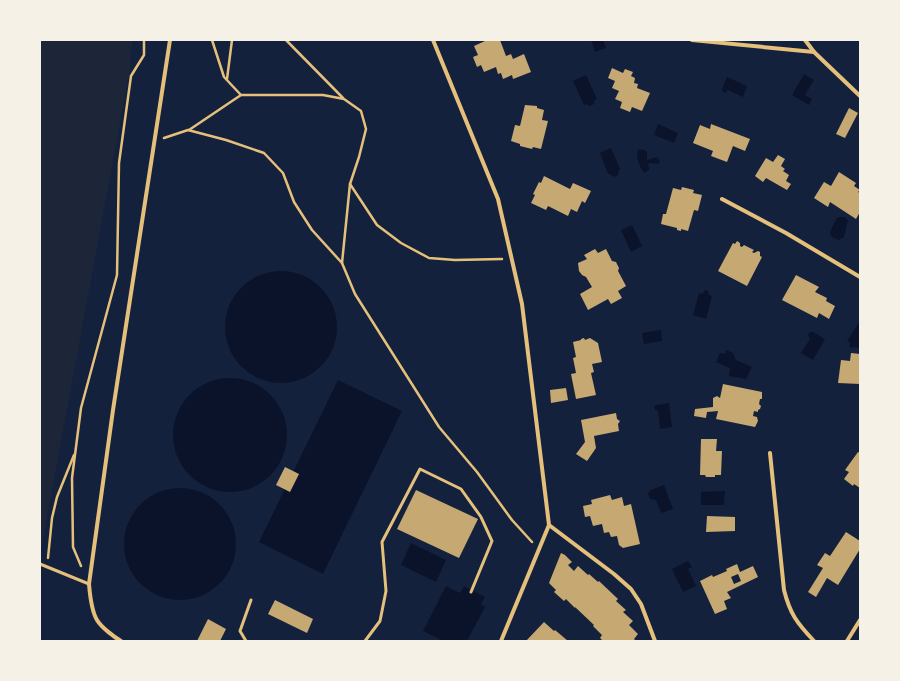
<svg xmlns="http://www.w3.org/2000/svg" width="900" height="681" viewBox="0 0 900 681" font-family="Lato,sans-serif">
  <rect width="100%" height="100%" fill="#14213d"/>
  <!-- green -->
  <path fill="#1d2539" d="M40,40H132L130,69L40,555Z"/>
  <!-- water -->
  <g fill="#0b132b">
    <path d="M591,40H603L606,48L595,52Z"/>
    <path d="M804,74L814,80L805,95L812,99L809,105L792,95Z"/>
    <path d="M586,75L597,99L595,100L594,104L590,106L586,104L584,105L573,81Z"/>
    <path d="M727,77L747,86L743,97L728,90L725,93L722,91V89Z"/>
    <path d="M658,124L678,133L674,143L654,135Z"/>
    <path d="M611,148L620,169L619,170L618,175L614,177L610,174H608L600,153Z"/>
    <path d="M639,149L644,150L647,152V160L657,157L660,161L658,164L649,163L648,166L650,169L644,173C640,167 634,155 639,149Z"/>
    <path d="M838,217H845L848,221L844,237L839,240L832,237L830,233L833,225Z"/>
    <path d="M632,225L642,246L631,252L621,230Z"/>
    <circle cx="281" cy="327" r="56"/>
    <path d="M705,290L708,291L709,295L712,296L706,319L693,315L699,293L702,294Z"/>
    <path d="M860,321V346L859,348L856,347L852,348L849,346L850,342L847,341Z"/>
    <path d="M661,330L662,341L644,344L642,333Z"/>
    <path d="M810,332H813L825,339L813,360L801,353L810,339L808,335Z"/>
    <path d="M726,350L733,353L736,360L752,367L746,379L729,376L730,368L716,362L720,353L725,354Z"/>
    <circle cx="230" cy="435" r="57"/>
    <path d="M338,380L402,411L323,574L259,542Z"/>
    <path d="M669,403L672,427L660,429L658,411L655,410L654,407L656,405Z"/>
    <path d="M664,485L673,509L661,513L656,500L650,499L648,494L651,490Z"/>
    <circle cx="180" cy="544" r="56"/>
    <path d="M725,491L724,505H701V492Z"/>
    <path d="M411,543L446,560L436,582L401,565Z"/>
    <path d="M688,561L692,567L688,569L696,586L683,592L672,569Z"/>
    <path d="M446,586L460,593L464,586L485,597L481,604L485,607L467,641H443L423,631Z"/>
  </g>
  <!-- building -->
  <g fill="#c6a872" fill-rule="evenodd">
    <path d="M484,40H500L506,56L511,54L513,59L524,54L531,72L513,79L512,75L503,79L501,73L498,74L496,67L484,72L481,65L477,67L473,57L478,55L474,46L485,41Z"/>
    <path d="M612,68L623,73L625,69L633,72L631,76L635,78L634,83L638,84L637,88L650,93L642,111L632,107L630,112L620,108L622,102L615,99L619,91L612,88L615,81L608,78Z"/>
    <path d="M525,105L537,106V108L544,110L542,120L548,121L541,149L533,147L532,149L520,146V144L511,141L515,125L520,126Z"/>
    <path d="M849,108L858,113L845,138L836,134Z"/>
    <path d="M711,124L750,139L745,151L733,146L727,162L711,156L713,151L693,143L700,125L710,129Z"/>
    <path d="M778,155L785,159L781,166L785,169L783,171L789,175L786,181L791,184L787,190L766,178L763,182L755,176L766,158L773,162Z"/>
    <path d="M839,172L856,183L854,186L860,190L858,192L860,193V212L856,219L830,202L828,207L814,198L824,182L831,186Z"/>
    <path d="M544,176L570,189L573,183L591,191L585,203L582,201L577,212L571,209L568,216L548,206L546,210L531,203L535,195L533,194L539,182L541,183Z"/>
    <path d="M682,187L694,190L693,193L702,195L698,211L694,210L688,231L681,229V231L677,230V228L661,224L663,214H666L673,188L681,190Z"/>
    <path d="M737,241L740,243V246L742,247L744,245L754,250L752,252L754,253L758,251L760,252V256L762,257L747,286L718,271L733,243L735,244Z"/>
    <path d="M595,249L598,253L606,249L612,261L616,262L619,268L618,271L626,286L618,291L622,298L611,304L608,299L588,310L580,294L592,287L586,277L582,275L579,271L578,263L587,259L584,255Z"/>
    <path d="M796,275L819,287L815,292L827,298L826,301L835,306L829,319L819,313L817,318L782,300Z"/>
    <path d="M584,338L585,340L590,338L598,343L602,362L592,364L594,372L591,373L596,395L576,399L571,374L576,373L573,358L576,357L573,342L581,340V339Z"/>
    <path d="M851,353L860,354V384L838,383L841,360L850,361Z"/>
    <path d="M723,384L762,392V399H760L759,404L761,406L760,409L758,410V412L754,411L753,416L757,417L758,421L755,427L716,419L718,411L707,412L706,418L694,416L695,409L713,407V398L717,396L720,398Z"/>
    <path d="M566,388L568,400L551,403L550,390Z"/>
    <path d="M616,413L617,419L620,421L618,424L619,431L594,436L596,448L587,461L576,454L585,442L581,420Z"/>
    <path d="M701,439H717L716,451H722L721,475H715V477H706L705,475H700Z"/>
    <path d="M858,452L860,453V488L854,484L853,486L844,479L849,472L845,470Z"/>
    <path d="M285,467L299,474L290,492L276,485Z"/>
    <path d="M416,490L478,519L459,558L397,529Z"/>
    <path d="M610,495L612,500L622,497L624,506L631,504L640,544L623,548L619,545L617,536L611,537L609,532L604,533L602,524L593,526L590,516L585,517L583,506L592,504L591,500Z"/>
    <path d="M707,516L735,517V531L706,532Z"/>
    <path d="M846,532L860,541V549L838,585L827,578L816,597L808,592L823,568L817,565L825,553L830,556Z"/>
    <path d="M561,553L565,555L572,562L568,565L574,571L578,566L588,575L589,574L598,582L599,581L618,599L616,601L626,610L623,612L633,621L629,625L638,634L634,639L636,641H603L600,638L602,635L593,626L594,625L575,607V608L566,599L564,601L554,592L556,590L549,583Z"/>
    <path d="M737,564L740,572L753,566L758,577L727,592L731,598L724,601L727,609L715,614L700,581L712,575L713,577L727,571L726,569ZM738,574L741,581L734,584L731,577Z"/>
    <path d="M275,600L313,619L307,633L268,614Z"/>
    <path d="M208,619L226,629L220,641H197Z"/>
    <path d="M544,622L554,631L555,630L568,641H526Z"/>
  </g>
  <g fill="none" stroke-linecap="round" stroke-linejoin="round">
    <!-- path -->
    <g stroke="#e5c07b" stroke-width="2.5">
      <path d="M212,40L224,77L241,95H323L344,99L361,111L366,129L359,157L350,184L342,263L355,294L439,427L477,472L512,520L532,542"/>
      <path d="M286,40L343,98"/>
      <path d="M227,79L232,40"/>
      <path d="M189,130L241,95"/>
      <path d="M164,138L188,130L226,140L264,153L283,173L294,202L312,230L342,263"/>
      <path d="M350,184L377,225L401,243L429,258L455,260L502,259"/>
      <path d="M48,558L52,518L57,497L74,455"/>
      <path d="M81,566L73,547L72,478L81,408L117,275L119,163L131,76L144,55V40"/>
    </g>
    <!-- service -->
    <g stroke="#e5c07b" stroke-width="3">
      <path d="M40,564L89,584"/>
      <path d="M246,641L240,631L251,600"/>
      <path d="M365,641L380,621L386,591L382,542L420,469L461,489L481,517L492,541L471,592"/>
    </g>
    <!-- minor -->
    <g stroke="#e5c07b" stroke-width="4">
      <path d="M433,40L498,199L522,304L549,525L501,641"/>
      <path d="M692,40L814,52"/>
      <path d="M805,40L814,52L860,96"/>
      <path d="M722,199L786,233L860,277"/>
      <path d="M770,453L784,590C790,614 797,623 814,641"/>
      <path d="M549,525L614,574L631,589L641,604L655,641"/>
      <path d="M121,641C114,637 101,627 97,620C91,610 90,595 89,584L113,410L170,40"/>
      <path d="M847,641L860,620"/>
    </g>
  </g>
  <!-- border -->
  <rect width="900" height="681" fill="none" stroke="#f6f1e7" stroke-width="82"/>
</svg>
